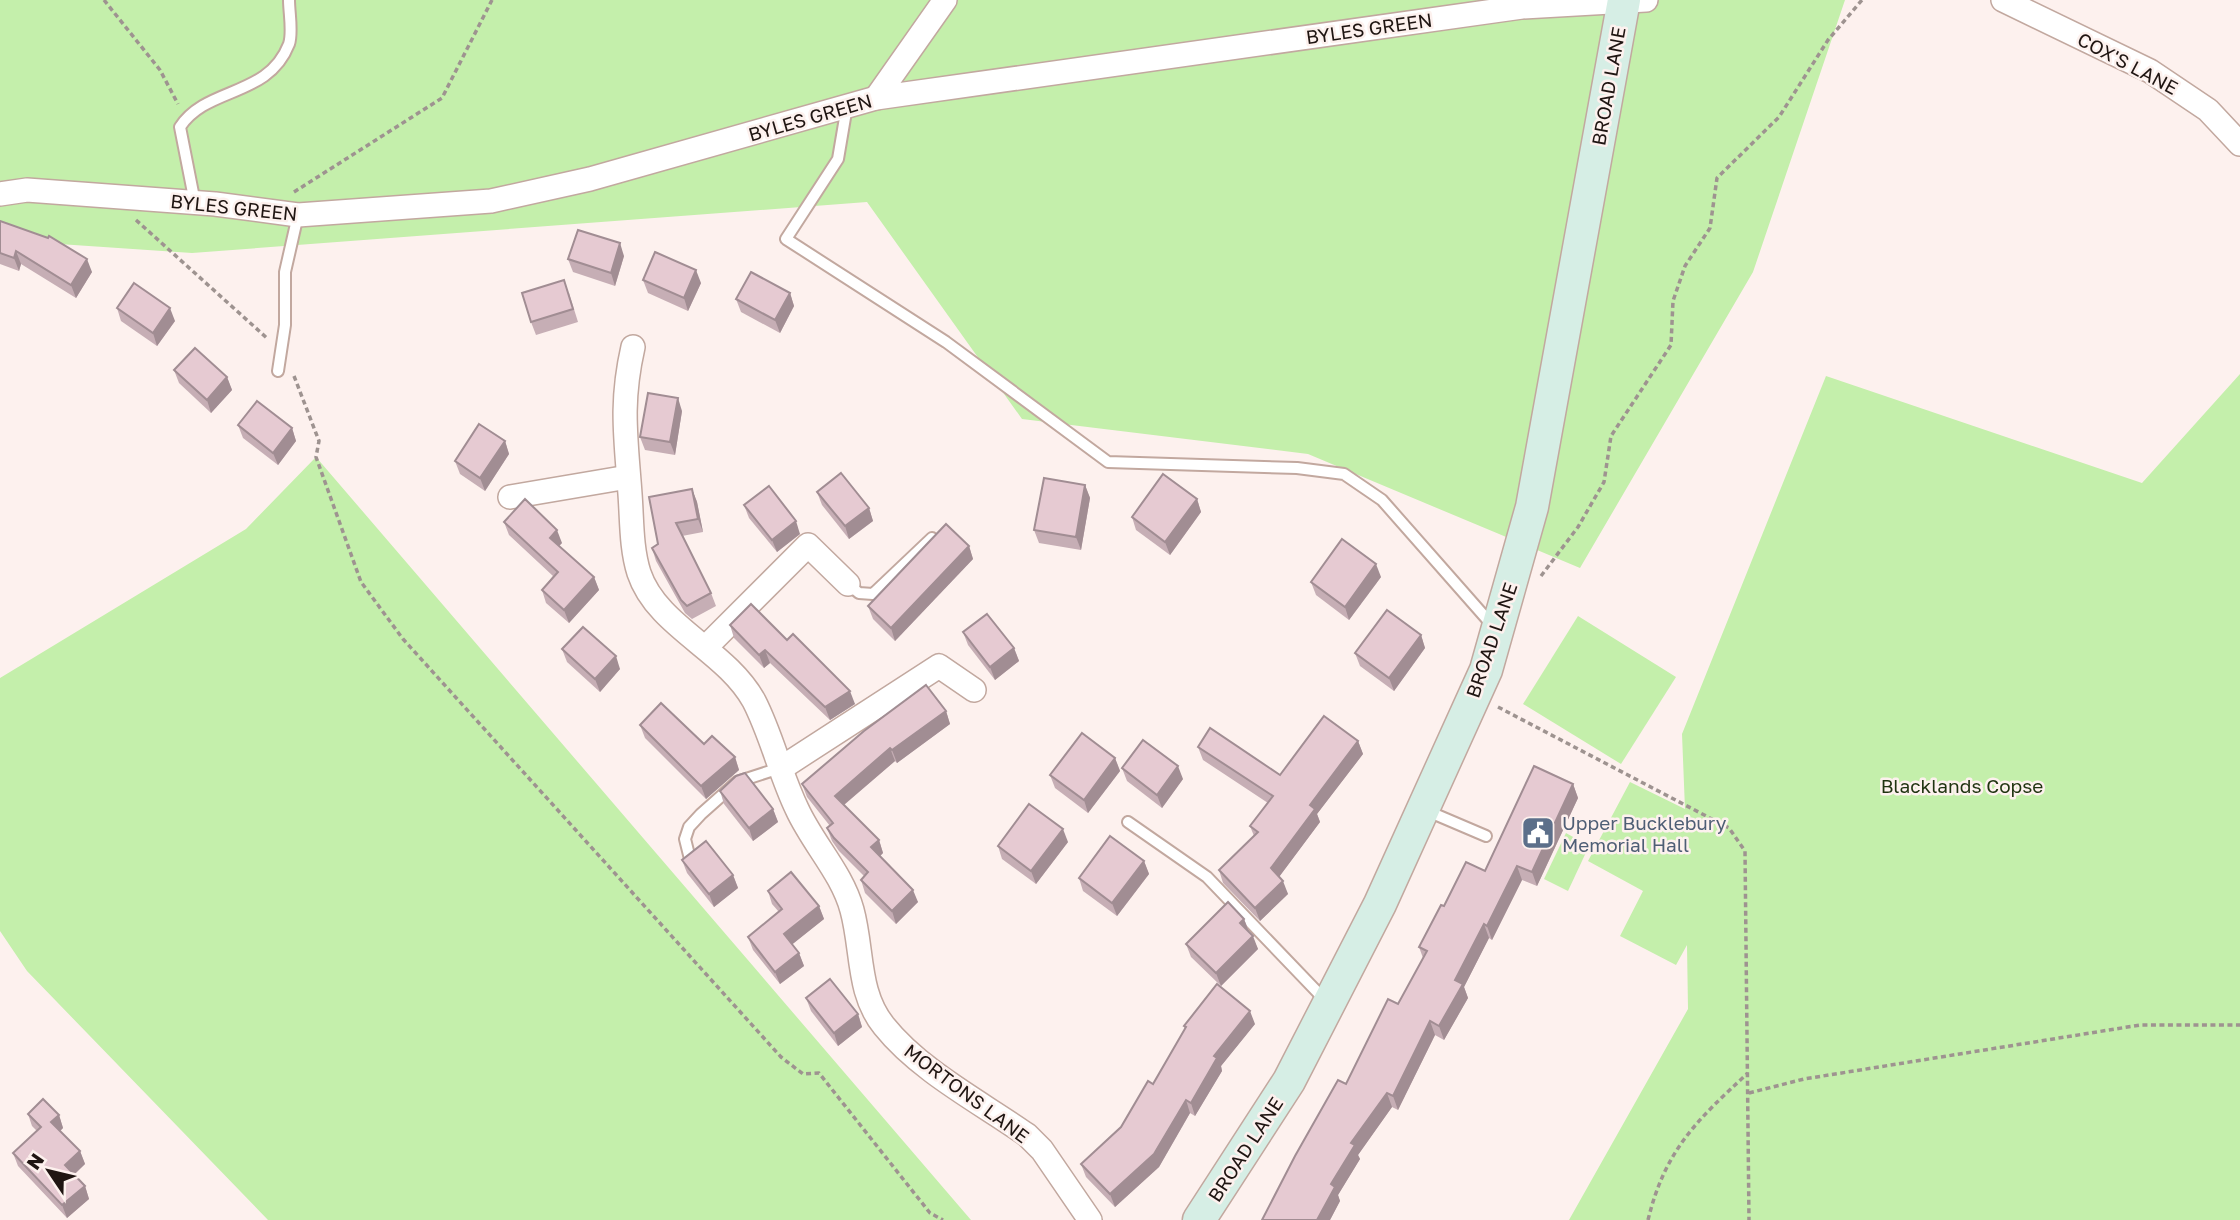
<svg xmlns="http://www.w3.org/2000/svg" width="2240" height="1220" viewBox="0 0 2240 1220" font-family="'Golos Text',sans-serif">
  <rect width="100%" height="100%" fill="#fdf1ee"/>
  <!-- green -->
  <g fill="#c4efab">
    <path d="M0,0H1845L1753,272L1580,568L1308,454L1022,419L867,202L192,253L0,240Z"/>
    <path d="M2240,374V1220H1569L1688,1009L1687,945L1676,965L1620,936L1643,891L1588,861L1630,782L1685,809L1682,734L1826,376L2142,483Z"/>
    <path d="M316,457L971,1220H268L27,971L0,931V678L246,529Z"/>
    <path d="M1578,616L1676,677L1621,764L1523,704Z"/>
    <path d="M1566,833L1589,846L1568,891L1544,879Z"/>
  </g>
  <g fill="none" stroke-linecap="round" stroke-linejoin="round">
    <defs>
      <g id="lane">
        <path d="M847,106L838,159L786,239L946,342L1108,462L1297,468L1344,474L1382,500L1493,626"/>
        <path d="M195,203L180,127C207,86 268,98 289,44C293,32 289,13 289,0"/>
        <path d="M278,371L285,325V272L298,215"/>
        <path d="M848,584L859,593L873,594L932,538"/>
        <path d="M1425,810L1486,836"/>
        <path d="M1128,822L1207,877L1325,1000"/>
        <path d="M690,859L685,839L689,827L701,814L737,782L783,767"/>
      </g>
      <g id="street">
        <path d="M2003,0L2150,71L2208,110L2240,144"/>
        <path d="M876,98L945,0"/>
        <path d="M0,194L27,190L215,204L298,215L491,201L590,179L876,98L1522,7L1646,0"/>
        <path d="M633,347C620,404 626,438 630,494C632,520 631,548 639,573C657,627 726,650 754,701C772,736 780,774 797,809C813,844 842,873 852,910C863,950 857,993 884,1026C920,1071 980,1102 1027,1135L1042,1150L1090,1220"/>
        <path d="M510,497L628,477"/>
        <path d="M707,646L808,545L848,584"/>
        <path d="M783,767L939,666L974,690"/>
      </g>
      <path id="secondary" d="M1199,1220L1289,1081L1380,904L1486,670L1532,507L1624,0"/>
    </defs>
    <!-- lane casing -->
    <use href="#lane" stroke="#c2a89f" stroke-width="14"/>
    <!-- street casing -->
    <use href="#street" stroke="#c2a89f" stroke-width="26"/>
    <!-- secondary casing -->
    <use href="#secondary" stroke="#c2a89f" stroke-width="35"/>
    <!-- path -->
    <g stroke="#9e9390" stroke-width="3.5" stroke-dasharray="5 3.5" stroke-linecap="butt">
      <path d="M104,0L160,70L178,104"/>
      <path d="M294,192L442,98L492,0"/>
      <path d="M136,220L268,339"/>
      <path d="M294,376L319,441L316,457L361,582L403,639L781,1057L803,1074L819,1073L930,1213L943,1220"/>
      <path d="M1541,576L1578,527L1604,482L1611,436L1671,345L1673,301L1685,266L1710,228L1717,178L1779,117L1828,40L1862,0"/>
      <path d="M1498,707L1729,828L1745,851L1749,1220"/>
      <path d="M1749,1093L1804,1079L2140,1025H2240"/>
      <path d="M1648,1220C1665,1150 1697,1120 1748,1073"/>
    </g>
    <!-- lane -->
    <use href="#lane" stroke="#fff" stroke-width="10"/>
    <!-- street -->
    <use href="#street" stroke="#fff" stroke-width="23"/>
    <!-- secondary -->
    <use href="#secondary" stroke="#d6eee5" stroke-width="32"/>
  </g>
  <!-- wall -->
  <g fill="#c6aeb5">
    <path d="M0,221L92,272L76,298L21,264L19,271L0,264Z"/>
    <path d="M624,256L615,286L573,272L568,259Z"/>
    <path d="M643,280L701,283L688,311L648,293Z"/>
    <path d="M569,293L578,322L536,335L531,322Z"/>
    <path d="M790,293L794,306L780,333L741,312L736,299Z"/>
    <path d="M117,308L175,321L157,346L121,321Z"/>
    <path d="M174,370L227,377L232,390L211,413L179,383Z"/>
    <path d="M682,411L675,455L645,450L640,437Z"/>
    <path d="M238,425L292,428L296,441L278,465L243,438Z"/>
    <path d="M505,441L509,454L485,491L460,474L455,461Z"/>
    <path d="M1085,485L1090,498L1081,550L1039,543L1034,530Z"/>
    <path d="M692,489L697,502L703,532L682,536L711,593L716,606L692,619L685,613L656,561L652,548L658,544Z"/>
    <path d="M817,492L869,508L873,521L849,539L822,505Z"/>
    <path d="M1197,499L1201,512L1170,555L1136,530L1132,517Z"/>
    <path d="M744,505L800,534L777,552L749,518Z"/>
    <path d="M504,522L562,543L559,546L594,577L599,590L569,623L546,603L542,590L553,576L509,535Z"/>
    <path d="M969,546L973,559L895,641L873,619L868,606Z"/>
    <path d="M1381,577L1349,620L1316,595L1311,582Z"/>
    <path d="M730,625L787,640L855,704L830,720L770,663L764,668L734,638Z"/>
    <path d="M963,632L1014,648L1019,661L995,680L968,645Z"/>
    <path d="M1421,635L1425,648L1394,691L1360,666L1355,653Z"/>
    <path d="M562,649L620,669L600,692L567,662Z"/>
    <path d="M946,711L950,724L897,763L895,761L844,805L879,840L883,853L880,856L918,902L896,924L865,893L861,880L864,876L839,851L832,841L827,828L830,826L807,797L802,784Z"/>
    <path d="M640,725L704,744L735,757L739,770L706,799L645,738Z"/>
    <path d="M1358,741L1363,754L1317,814L1320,822L1279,877L1288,894L1260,921L1223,883L1219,870L1254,836L1250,826L1268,803L1203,760L1198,747L1280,775Z"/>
    <path d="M1115,758L1120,771L1088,813L1055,788L1050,775Z"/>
    <path d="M1122,768L1183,779L1162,808L1127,781Z"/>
    <path d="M1573,784L1578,798L1537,886L1522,880L1492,940L1489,938L1464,987L1468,998L1444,1040L1435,1035L1398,1110L1392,1107L1358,1155L1360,1159L1338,1195L1340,1201L1330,1220L1346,1084L1398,1004L1423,958L1419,947L1444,906L1485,871Z"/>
    <path d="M720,791L773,809L778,822L753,841L724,804Z"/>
    <path d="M1068,842L1036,884L1002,859L998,846Z"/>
    <path d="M682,860L733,875L738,888L714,907L687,873Z"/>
    <path d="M1144,861L1149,874L1117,916L1083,891L1079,878Z"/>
    <path d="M768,891L819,906L824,919L792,944L799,953L804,966L780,984L753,950L748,937L779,912L772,904Z"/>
    <path d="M1244,919L1249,931L1258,949L1221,986L1191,957L1186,944Z"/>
    <path d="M806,998L858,1014L862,1027L838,1046L811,1011Z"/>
    <path d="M1255,1024L1221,1066L1222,1071L1195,1116L1190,1113L1159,1167L1115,1207L1086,1177L1081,1164L1121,1127L1153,1084L1185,1029L1184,1026Z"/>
    <path d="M28,1114L59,1115L63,1128L60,1131L80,1151L85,1164L74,1175L85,1186L89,1199L67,1218L18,1166L13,1153L37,1131L32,1126Z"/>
  </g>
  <!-- shaded-wall -->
  <g fill="#a18d93">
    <path d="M620,243L624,256L615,286L611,273Z"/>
    <path d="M16,251L21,264L19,271L14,258Z"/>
    <path d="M87,259L92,272L76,298L71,285Z"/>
    <path d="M696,270L701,283L688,311L684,298Z"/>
    <path d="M790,293L794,306L780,333L775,320Z"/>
    <path d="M170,308L175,321L157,346L153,333Z"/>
    <path d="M227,377L232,390L211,413L207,400Z"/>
    <path d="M678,398L682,411L675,455L670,442Z"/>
    <path d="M292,428L296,441L278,465L273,453Z"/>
    <path d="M505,441L509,454L485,491L480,478Z"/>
    <path d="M1085,485L1090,498L1081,550L1076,537Z"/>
    <path d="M692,489L697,502L703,532L698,519Z"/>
    <path d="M1197,499L1201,512L1170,555L1165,542Z"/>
    <path d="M869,508L873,521L849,539L845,526Z"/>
    <path d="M796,521L800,534L777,552L772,540Z"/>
    <path d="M557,530L562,543L554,551L550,538Z"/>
    <path d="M969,546L973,559L895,641L891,628Z"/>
    <path d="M1376,564L1381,577L1349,620L1345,607Z"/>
    <path d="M594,577L599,590L569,623L564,610Z"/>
    <path d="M1421,635L1425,648L1394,691L1389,678Z"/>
    <path d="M1014,648L1019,661L995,680L990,667Z"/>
    <path d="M765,650L770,663L764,668L759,655Z"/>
    <path d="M616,656L620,669L600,692L595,679Z"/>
    <path d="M850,691L855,704L830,720L825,707Z"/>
    <path d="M946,711L950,724L897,763L892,750Z"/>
    <path d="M1358,741L1363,754L1317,814L1320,822L1276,881L1271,868L1310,805Z"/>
    <path d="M890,748L895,761L839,809L835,796Z"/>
    <path d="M735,757L739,770L706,799L701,786Z"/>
    <path d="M1115,758L1120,771L1088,813L1084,800Z"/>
    <path d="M1178,766L1183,779L1162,808L1157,795Z"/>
    <path d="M1573,784L1578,798L1537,886L1532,872Z"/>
    <path d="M773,809L778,822L753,841L749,828Z"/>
    <path d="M1063,829L1068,842L1036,884L1031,871Z"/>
    <path d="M879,840L883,853L876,860L871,847Z"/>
    <path d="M1144,861L1149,874L1117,916L1112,903Z"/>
    <path d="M1517,866L1522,880L1492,940L1487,926Z"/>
    <path d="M733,875L738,888L714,907L709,894Z"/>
    <path d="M1283,881L1288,894L1260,921L1255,908Z"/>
    <path d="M913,890L918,902L896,924L892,911Z"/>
    <path d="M819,906L824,919L789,947L784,934Z"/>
    <path d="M1244,919L1249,932L1240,923Z"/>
    <path d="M1484,924L1489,938L1464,987L1468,998L1444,1040L1439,1026L1455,980Z"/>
    <path d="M1253,936L1258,949L1221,986L1216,973Z"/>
    <path d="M799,953L804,966L780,984L775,972Z"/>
    <path d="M1250,1011L1255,1024L1221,1066L1222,1071L1195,1116L1191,1103L1214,1056Z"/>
    <path d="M858,1014L862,1027L838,1046L834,1033Z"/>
    <path d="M1430,1021L1435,1035L1398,1110L1393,1096Z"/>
    <path d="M1387,1093L1392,1107L1358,1155L1360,1159L1338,1195L1340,1201L1330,1220H1317L1331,1184L1351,1143Z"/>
    <path d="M1186,1100L1190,1113L1159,1167L1115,1207L1110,1194Z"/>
    <path d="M59,1115L63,1128L56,1135L51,1122Z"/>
    <path d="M80,1151L85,1164L70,1178L65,1165Z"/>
    <path d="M85,1186L89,1199L67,1218L62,1205Z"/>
  </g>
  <!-- building -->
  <g fill="#e6cad2" stroke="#a18d93" stroke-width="2">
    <path d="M0,221L48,238L49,236L87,259L71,285L16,251L14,258L0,253Z"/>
    <path d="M578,230L620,243L611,273L568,259Z"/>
    <path d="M655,252L696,270L684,298L643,280Z"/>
    <path d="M751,272L790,293L775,320L736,299Z"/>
    <path d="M564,280L573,309L531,322L522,293Z"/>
    <path d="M134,283L170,308L153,333L117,308Z"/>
    <path d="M195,348L227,377L207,400L174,370Z"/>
    <path d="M648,393L678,398L670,442L640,437Z"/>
    <path d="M257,401L292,428L273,453L238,425Z"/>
    <path d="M479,424L505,441L480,478L455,461Z"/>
    <path d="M841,473L869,508L845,526L817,492Z"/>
    <path d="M1163,474L1197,499L1165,542L1132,517Z"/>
    <path d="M1044,478L1085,485L1076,537L1034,530Z"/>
    <path d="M769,486L796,521L772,540L744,505Z"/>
    <path d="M692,489L698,519L676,523L711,593L687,606L681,600L652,548L658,544L649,497Z"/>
    <path d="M525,499L557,530L550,538L594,577L564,610L542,590L558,572L504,522Z"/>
    <path d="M946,524L969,546L891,628L868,606Z"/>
    <path d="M1342,539L1376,564L1345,607L1311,582Z"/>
    <path d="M751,604L787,640L793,634L850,691L825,707L765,650L759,655L730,625Z"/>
    <path d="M1387,610L1421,635L1389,678L1355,653Z"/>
    <path d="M987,614L1014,648L990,667L963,632Z"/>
    <path d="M583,627L616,656L595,679L562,649Z"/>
    <path d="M926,685L946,711L892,750L890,748L835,796L879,840L871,847L913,890L892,911L861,880L868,872L834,838L827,828L833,823L802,784L864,731Z"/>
    <path d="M661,703L704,744L712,736L735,757L701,786L640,725Z"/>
    <path d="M1324,716L1358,741L1310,805L1315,809L1271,868L1283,881L1255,908L1219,870L1258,832L1250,826L1273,796L1198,747L1210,728L1280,775Z"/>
    <path d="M1082,733L1115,758L1084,800L1050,775Z"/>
    <path d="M1143,740L1178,766L1157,795L1122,768Z"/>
    <path d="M1534,766L1573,784L1532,872L1517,866L1487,926L1484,924L1455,980L1463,984L1439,1026L1430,1021L1393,1096L1387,1093L1351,1143L1355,1145L1331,1184L1335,1187L1317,1220H1262L1295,1156L1338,1080L1346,1084L1388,999L1398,1004L1427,951L1419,947L1441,905L1444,906L1466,862L1485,871Z"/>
    <path d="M745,773L773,809L749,828L720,791L736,776Z"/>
    <path d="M1029,804L1063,829L1031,871L998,846Z"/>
    <path d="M1110,836L1144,861L1112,903L1079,878Z"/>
    <path d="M706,841L733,875L709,894L682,860Z"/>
    <path d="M791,872L819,906L784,934L799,953L775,972L748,937L782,909L768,891Z"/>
    <path d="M1228,902L1244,919L1240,923L1253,936L1216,973L1186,944Z"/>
    <path d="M830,979L858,1014L834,1033L806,998Z"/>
    <path d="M1217,984L1250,1011L1214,1056L1217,1058L1191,1103L1186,1100L1154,1154L1110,1194L1081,1164L1121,1127L1148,1081L1153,1084L1186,1027L1184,1026Z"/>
    <path d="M43,1099L59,1115L51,1122L80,1151L65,1165L85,1186L62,1205L13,1153L41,1127L28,1114Z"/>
  </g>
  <!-- icons -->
  <defs>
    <symbol id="civic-square" viewBox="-11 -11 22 22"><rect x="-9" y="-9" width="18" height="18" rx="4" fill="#5c6f8a" stroke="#fdf1ee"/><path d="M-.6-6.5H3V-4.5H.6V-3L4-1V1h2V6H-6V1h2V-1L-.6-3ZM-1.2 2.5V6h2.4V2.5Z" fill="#fff"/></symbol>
  </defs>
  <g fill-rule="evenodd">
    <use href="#civic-square" x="1519" y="814" width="38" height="38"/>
  </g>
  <g text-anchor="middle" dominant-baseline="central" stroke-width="5" stroke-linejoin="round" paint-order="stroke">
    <!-- street labels -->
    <g font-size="19" fill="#1f1512" stroke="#fdf1ee">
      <text transform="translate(1369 28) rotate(-8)">BYLES GREEN</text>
      <text transform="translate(2128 63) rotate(28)">COX'S LANE</text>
      <text transform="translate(1608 86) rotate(-80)">BROAD LANE</text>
      <text transform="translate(810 117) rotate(-16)">BYLES GREEN</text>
      <text transform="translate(234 207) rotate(6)">BYLES GREEN</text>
      <text transform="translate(1491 640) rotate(-71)">BROAD LANE</text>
      <text transform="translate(967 1093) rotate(37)">MORTONS LANE</text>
      <text transform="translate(1245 1149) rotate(-57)">BROAD LANE</text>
    </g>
    <!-- park labels -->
    <g font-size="19" fill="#1f3310" stroke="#fdf1ee">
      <text x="1962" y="785">Blacklands Copse</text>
    </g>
    <!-- service labels -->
    <g font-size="19" fill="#4e5e75" stroke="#fdf1ee" text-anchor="start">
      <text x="1562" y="822">Upper Bucklebury<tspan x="1562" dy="22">Memorial Hall</tspan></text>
    </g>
  </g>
  <!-- north arrow -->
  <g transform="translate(49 1171) rotate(305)" stroke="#fdf1ee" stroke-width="5" paint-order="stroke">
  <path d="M0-5L12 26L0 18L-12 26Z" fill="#1f1512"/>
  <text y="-10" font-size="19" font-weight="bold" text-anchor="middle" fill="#1f1512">N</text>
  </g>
</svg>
